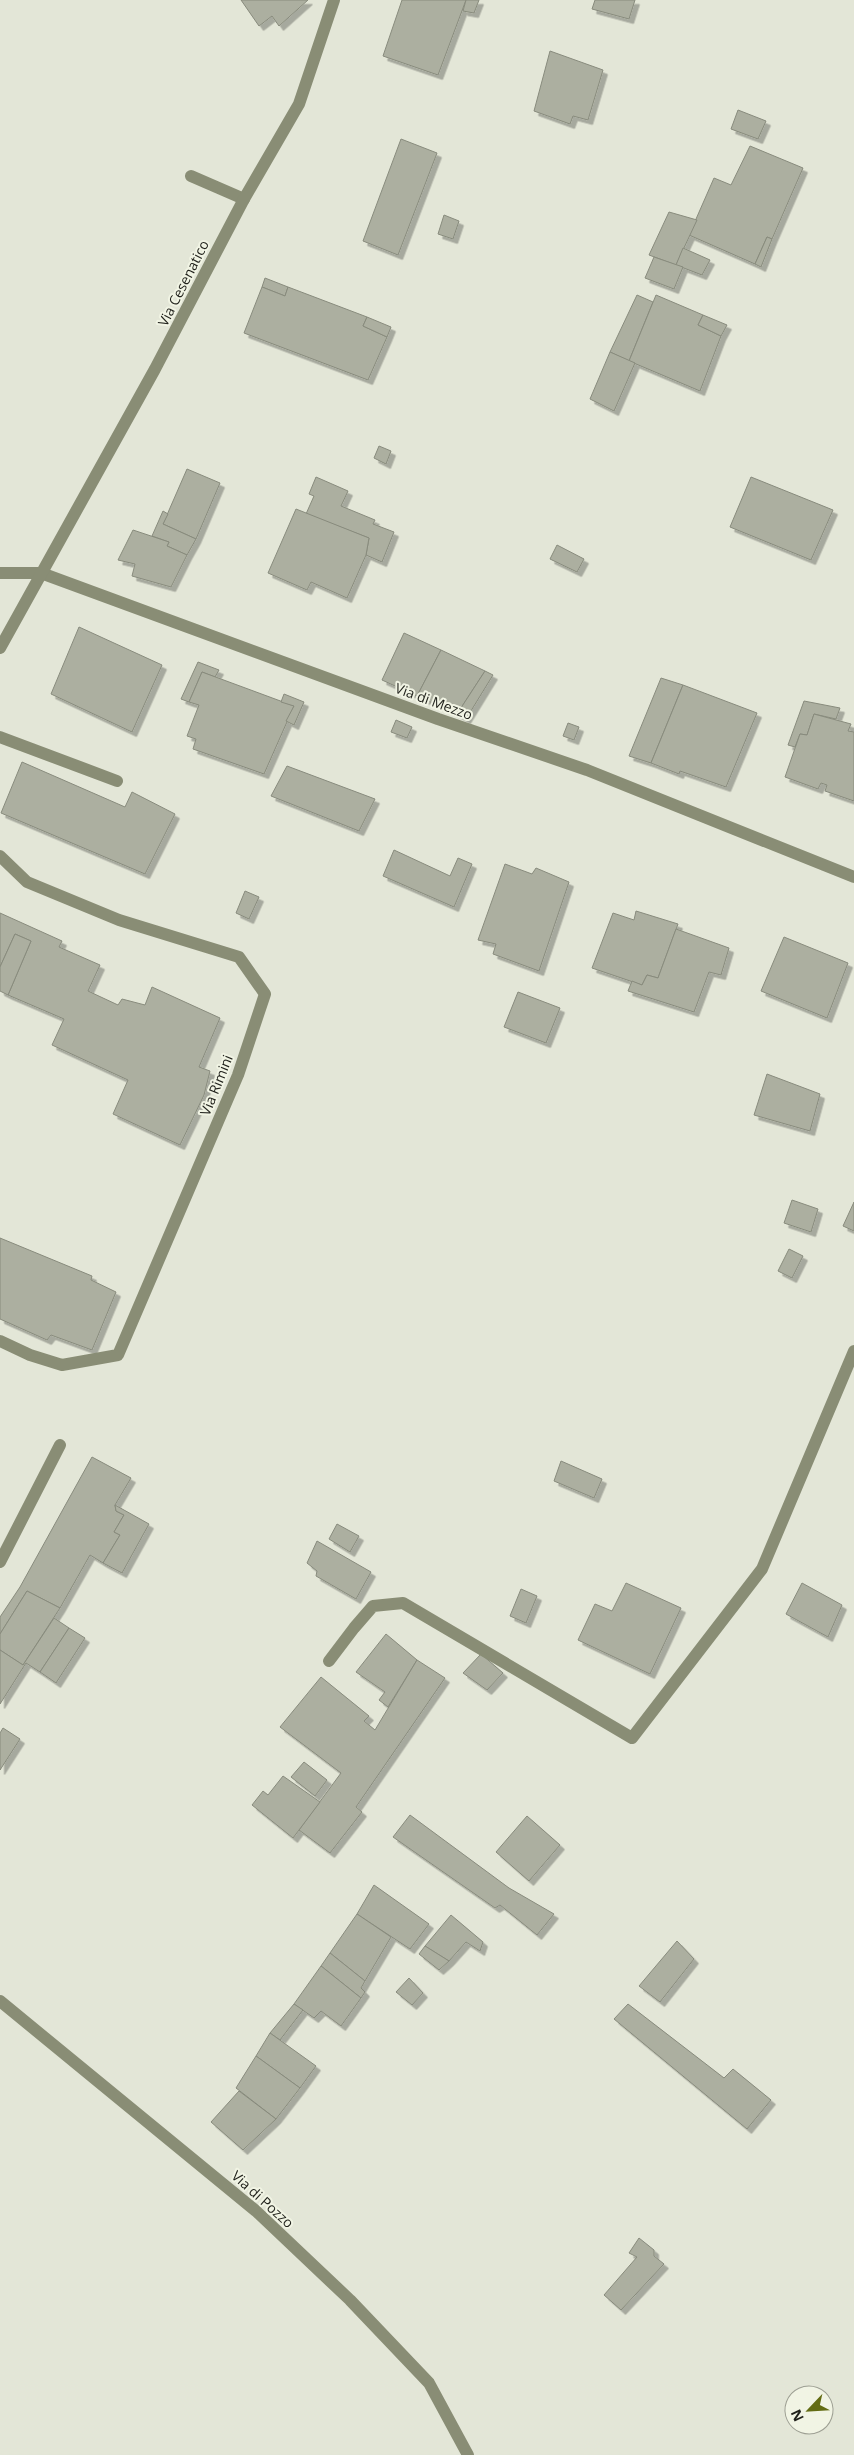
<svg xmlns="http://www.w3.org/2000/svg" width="854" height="2455" viewBox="0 0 854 2455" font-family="'Open Sans',sans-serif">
  <defs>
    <filter id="shadow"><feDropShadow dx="4.5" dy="4.5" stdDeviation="0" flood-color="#0004"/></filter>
  </defs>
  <rect width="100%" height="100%" fill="#e3e6d7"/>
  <!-- building -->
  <g fill="#acafa0" stroke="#888b7d" filter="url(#shadow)">
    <path d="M241,0H308L279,26L272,16L259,26Z"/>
    <path d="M402,0H466L438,75L383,56Z"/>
    <path d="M466,0H479L474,13L463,11Z"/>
    <path d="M595,0H635L629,19L592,9Z"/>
    <path d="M550,51L603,70L588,120L573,116L570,124L534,111Z"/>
    <path d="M738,110L766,121L758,139L731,129Z"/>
    <path d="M401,139L437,153L398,255L363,241Z"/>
    <path d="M750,146L803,168L772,239L767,237L755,264L689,235L714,178L731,185Z"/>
    <path d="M669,212L697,220L676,265L649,255Z"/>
    <path d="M444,215L459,221L453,239L438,234Z"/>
    <path d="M767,237L772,239L761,267L755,264Z"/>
    <path d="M683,248L710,260L702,275L676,265Z"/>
    <path d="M654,257L683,267L674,289L645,278Z"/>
    <path d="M265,278L288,287L285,296L262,287Z"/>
    <path d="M262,287L285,296L288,287L367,317L363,326L387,337L368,380L244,333Z"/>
    <path d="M637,295L653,302L629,361L610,352Z"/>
    <path d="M656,295L703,315L698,325L721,336L700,391L629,361Z"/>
    <path d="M703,315L727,325L721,336L698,325Z"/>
    <path d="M367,317L391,327L387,337L363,326Z"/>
    <path d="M610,352L635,363L614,411L590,399Z"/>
    <path d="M379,446L391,451L386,464L374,458Z"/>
    <path d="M187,469L220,483L196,539L163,524Z"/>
    <path d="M316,477L348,491L341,506L375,520L373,524L394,532L382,562L366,555L369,538L306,514L314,496L309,494Z"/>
    <path d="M751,477L833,510L811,560L730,527Z"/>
    <path d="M296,509L369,538L366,555L347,598L311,582L307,590L268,573Z"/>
    <path d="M163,511L168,514L163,524L196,539L187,555L167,546L169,542L152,536Z"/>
    <path d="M133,530L169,542L167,546L187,555L171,587L132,576L135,564L118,560Z"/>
    <path d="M557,545L584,559L577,572L550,559Z"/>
    <path d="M79,627L162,665L132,732L51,694Z"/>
    <path d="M404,633L441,650L417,696L382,680Z"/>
    <path d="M441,650L485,671L457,714L417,696Z"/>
    <path d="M198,662L219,670L215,677L202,672L189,702L181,699Z"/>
    <path d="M485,671L493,675L466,719L457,714Z"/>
    <path d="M202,672L294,706L264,774L193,749L196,739L187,736L199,705L189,702Z"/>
    <path d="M661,678L683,685L651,763L629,756Z"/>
    <path d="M683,685L757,713L726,787L680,771L679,774L651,763Z"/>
    <path d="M284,694L304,702L294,725L286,721L294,706L281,702Z"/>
    <path d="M804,701L840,708L836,719L814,714L807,735L800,734L795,747L788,745Z"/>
    <path d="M814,714L851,724L848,731L854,732V801L825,791L827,785L821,783L818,789L785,777L800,734L807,735Z"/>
    <path d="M396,720L412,727L407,738L391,732Z"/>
    <path d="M568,723L579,727L574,740L563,736Z"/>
    <path d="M22,762L125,807L132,792L175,814L145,874L1,813Z"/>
    <path d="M287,766L375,799L359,831L271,796Z"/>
    <path d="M394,850L450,876L458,858L472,864L454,907L383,876Z"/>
    <path d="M505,864L532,874L536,868L569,882L539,971L493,954L496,944L478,940Z"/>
    <path d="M245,891L259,897L249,919L236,913Z"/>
    <path d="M636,911L678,924L658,978L647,975L642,985L592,968L613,913L634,920Z"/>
    <path d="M0,913L62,941L59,947L100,965L88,991L118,1005L122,999L145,1005L152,987L220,1018L199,1067L210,1071L204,1095L180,1145L113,1114L128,1080L52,1045L64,1019L8,995L31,941L15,934L0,967Z"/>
    <path d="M676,929L729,948L721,975L709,972L694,1012L628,991L632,981L642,985L647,975L658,978Z"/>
    <path d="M15,934L31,941L8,995L0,991V967Z"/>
    <path d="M784,937L848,963L827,1018L761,991Z"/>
    <path d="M518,992L560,1008L546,1043L504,1027Z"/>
    <path d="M767,1074L820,1094L810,1131L754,1115Z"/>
    <path d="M792,1200L818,1209L811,1232L784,1223Z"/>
    <path d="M854,1202V1231L843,1226Z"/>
    <path d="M0,1238L92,1276L91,1280L116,1292L92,1350L51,1335L47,1340L0,1319Z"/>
    <path d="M789,1249L803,1256L792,1278L778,1271Z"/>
    <path d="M92,1457L131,1478L115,1505L116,1511L124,1515L114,1532L120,1535L103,1563L90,1555L60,1608L27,1591L0,1634V1617L20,1587Z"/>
    <path d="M561,1461L602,1479L594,1498L554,1481Z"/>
    <path d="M115,1505L149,1524L122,1573L103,1563L120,1535L114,1532L124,1515L116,1511Z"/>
    <path d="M337,1524L359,1536L350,1552L329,1539Z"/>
    <path d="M317,1541L371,1572L356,1599L316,1576L317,1571L307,1563Z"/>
    <path d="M626,1583L681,1608L650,1674L578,1640L595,1604L612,1611Z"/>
    <path d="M802,1583L842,1605L828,1637L786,1614Z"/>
    <path d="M521,1589L537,1596L526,1623L510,1616Z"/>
    <path d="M27,1591L60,1608L23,1665L0,1650V1634Z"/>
    <path d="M54,1618L69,1628L40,1672L26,1663L0,1704V1650L23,1665Z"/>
    <path d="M69,1628L85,1638L56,1683L40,1672Z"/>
    <path d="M386,1634L417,1660L388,1707L379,1700L385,1692L356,1672Z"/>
    <path d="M481,1654L503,1673L487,1690L463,1673Z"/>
    <path d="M417,1660L445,1678L356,1807L362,1812L330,1853L299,1830L341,1773L280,1727L321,1677L369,1716L364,1721L375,1730Z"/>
    <path d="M3,1728L20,1739L0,1770V1733Z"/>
    <path d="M304,1762L327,1780L315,1796L291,1777Z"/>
    <path d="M283,1776L320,1802L293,1838L252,1805L263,1791L268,1795Z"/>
    <path d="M410,1815L509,1888L554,1914L537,1935L500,1905L495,1908L393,1837Z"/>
    <path d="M527,1816L560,1845L529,1881L496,1852Z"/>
    <path d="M374,1885L429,1924L410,1949L357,1914Z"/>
    <path d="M357,1914L391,1937L365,1981L330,1953Z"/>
    <path d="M451,1915L483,1942L480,1951L466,1942L449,1961L425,1946Z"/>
    <path d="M677,1941L694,1959L660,2002L639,1986Z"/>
    <path d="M425,1946L449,1961L439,1970L419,1954Z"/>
    <path d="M330,1953L365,1981L361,1988L365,1992L361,1998L321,1966Z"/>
    <path d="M321,1966L361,1998L341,2026L321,2011L314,2018L294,2004Z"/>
    <path d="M409,1978L423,1993L412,2005L396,1992Z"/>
    <path d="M294,2004L303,2010L280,2040L270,2033Z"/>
    <path d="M628,2004L724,2078L733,2069L771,2100L747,2129L614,2019Z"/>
    <path d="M270,2033L316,2066L300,2088L256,2056Z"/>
    <path d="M256,2056L300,2088L276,2119L236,2088Z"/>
    <path d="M239,2091L276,2119L243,2150L211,2122Z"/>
    <path d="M639,2238L654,2250V2256L664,2264L621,2310L604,2295L637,2257L629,2253Z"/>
  </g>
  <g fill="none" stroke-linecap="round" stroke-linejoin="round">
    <!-- minor -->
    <g stroke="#898d75" stroke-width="12">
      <path d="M191,176L244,199"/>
      <path d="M0,573H41L438,719L587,770L854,877"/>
      <path d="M0,648L155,369L244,199L299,104L334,0"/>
      <path d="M0,737L117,781"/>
      <path d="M0,856L27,882L119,920L239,957L265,994L238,1075L118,1355L62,1365L30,1355L0,1341"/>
      <path d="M0,1562L60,1445"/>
      <path d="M329,1661L354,1628L373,1606L403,1603L632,1738L762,1569L854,1351"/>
      <path d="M0,2001L256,2211L350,2300L429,2383L468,2455"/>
    </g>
  </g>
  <g text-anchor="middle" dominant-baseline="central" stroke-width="4" stroke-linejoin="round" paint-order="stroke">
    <!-- street labels -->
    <g font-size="14" fill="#1f201a" stroke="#f1f4e4">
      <text transform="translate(183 283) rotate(-63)">Via Cesenatico</text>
      <text transform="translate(434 701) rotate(20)">Via di Mezzo</text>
      <text transform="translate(216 1085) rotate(-68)">Via Rimini</text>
      <text transform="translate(263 2199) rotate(42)">Via di Pozzo</text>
    </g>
  </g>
  <!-- north arrow -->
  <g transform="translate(809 2410) rotate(245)"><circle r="24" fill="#f1f4e4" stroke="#9d9f93"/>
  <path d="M0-4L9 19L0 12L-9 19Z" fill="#636c13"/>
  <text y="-8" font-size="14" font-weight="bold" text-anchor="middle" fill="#1f201a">N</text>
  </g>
</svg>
